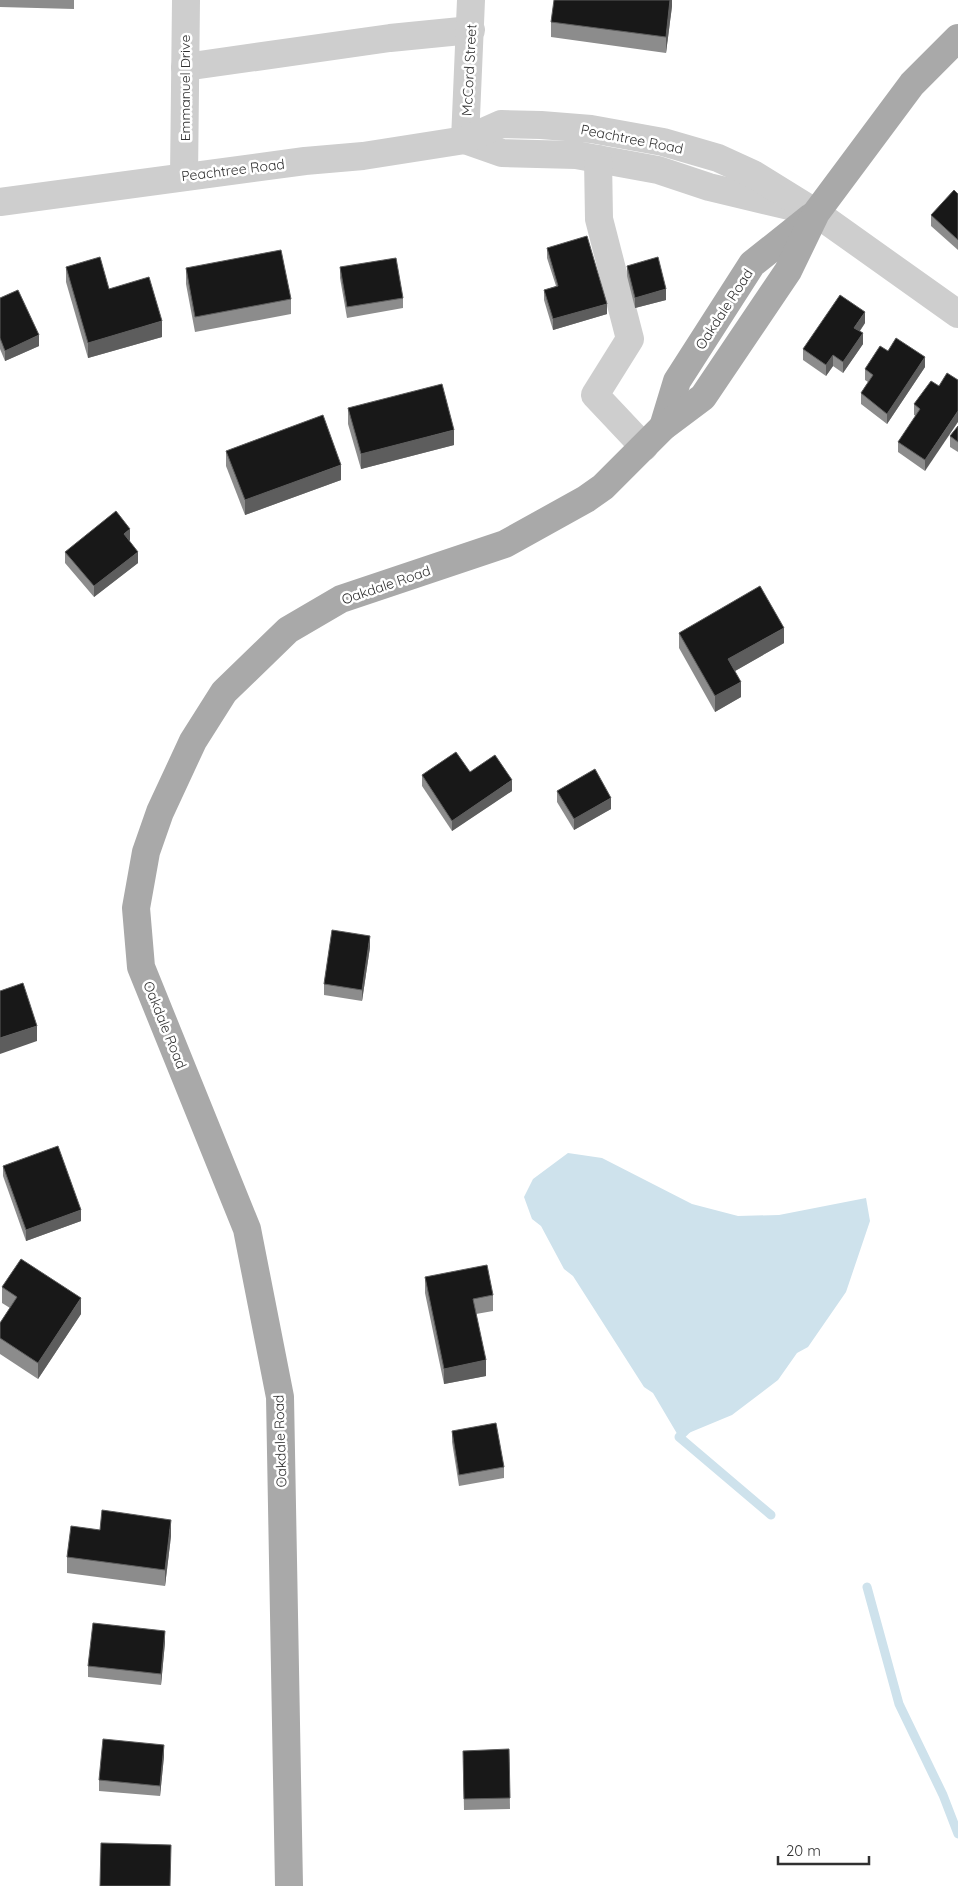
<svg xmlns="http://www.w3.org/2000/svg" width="958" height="1886" viewBox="0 0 958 1886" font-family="Quicksand,sans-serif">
  <rect width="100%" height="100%" fill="#fff"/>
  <!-- water -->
  <path fill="#cee2ec" d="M568,1153L602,1158L692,1204L738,1216L779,1215L866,1198L870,1221L846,1292L808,1347L797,1353L778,1380L732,1415L679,1437L653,1393L644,1387L573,1276L564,1269L541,1226L532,1219L524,1197L533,1179Z"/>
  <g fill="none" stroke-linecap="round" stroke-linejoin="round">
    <!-- stream -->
    <g stroke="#cee2ec" stroke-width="9">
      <path d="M688,1428L679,1437L771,1515"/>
      <path d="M867,1587L899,1704L943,1795L958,1834"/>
    </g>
    <!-- minor -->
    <g stroke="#cecece" stroke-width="28">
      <path d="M185,67L390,38L471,30"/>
      <path d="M465,140L502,153L576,155L658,170L709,187L793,207"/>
      <path d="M465,140L471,0"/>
      <path d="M598,159L599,219L630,339L595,395L644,447"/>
      <path d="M184,177L186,0"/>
      <path d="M0,202L305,161L363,156L465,140L501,124L541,125L591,129L663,142L718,158L753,174L816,213L958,314"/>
    </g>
    <!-- major -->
    <g stroke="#a9a9a9" stroke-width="28">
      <path d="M663,427L677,381L752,264L811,217"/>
      <path d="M289,1886L280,1397L247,1229L141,967L136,908L146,852L160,812L193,741L224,692L288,630L341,599L505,544L586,499L603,487L663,427L703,397L788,271L816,213L912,84L958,38"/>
    </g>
  </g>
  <!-- wall -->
  <g fill="#8c8c8c">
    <path d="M0,0H74V9L0,7Z"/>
    <path d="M672,0V6L666,53L551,37V22Z"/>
    <path d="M958,194V250L931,226V215Z"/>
    <path d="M547,248L607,314L553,330L544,300V290L556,286L547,258Z"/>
    <path d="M627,266L666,300L635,308L627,276Z"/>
    <path d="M66,267L162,337L88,358L66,282Z"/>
    <path d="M340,267L403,298V308L347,318L340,278Z"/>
    <path d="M186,268L291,299V314L195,332L186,284Z"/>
    <path d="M0,298L39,346L5,361L0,349Z"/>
    <path d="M865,323L860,331L863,344L843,373L833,366L826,376L803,360V349Z"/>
    <path d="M925,367L887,424L861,404V393L868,382L865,380V369Z"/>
    <path d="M939,386L925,471L898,452V442L916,416L914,415V404Z"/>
    <path d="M348,408L454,445L361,469L348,424Z"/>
    <path d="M958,426V452L950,447V436Z"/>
    <path d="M226,451L341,480L245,515L226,466Z"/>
    <path d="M130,540L129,541L138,563L94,597L65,563V552Z"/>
    <path d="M679,633L784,643L735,671L741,697L715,712L679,648Z"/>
    <path d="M470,772L512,791L452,831L422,786V775Z"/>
    <path d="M557,791L611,809L574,830L557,802Z"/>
    <path d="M370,947L362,1001L324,995V984Z"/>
    <path d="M3,1166L81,1221L26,1241L3,1176Z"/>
    <path d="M425,1277L493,1295V1311L476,1314L486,1376L444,1384L425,1293Z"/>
    <path d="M2,1287L81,1314L38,1379L0,1354V1323L10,1308L2,1303Z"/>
    <path d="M452,1431L504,1467V1478L459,1486L452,1442Z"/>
    <path d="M100,1530L171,1536L165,1586L67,1573V1557Z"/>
    <path d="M165,1642L161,1685L88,1677V1666Z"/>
    <path d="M509,1749L510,1809L464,1810L463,1761Z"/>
    <path d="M164,1756L160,1796L99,1791V1780Z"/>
  </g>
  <!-- shaded-wall -->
  <g fill="#5d5d5d">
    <path d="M670,0H672V6L666,53V37Z"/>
    <path d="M666,289V300L635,308V298Z"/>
    <path d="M607,304V314L553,330V319Z"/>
    <path d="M865,312V323L854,339V328Z"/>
    <path d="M162,321V337L88,358V343Z"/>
    <path d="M863,333V344L843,373V362Z"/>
    <path d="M39,335V346L5,361V351Z"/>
    <path d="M833,355V366L826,376V365Z"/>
    <path d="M925,357V367L887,424V414Z"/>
    <path d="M958,411V422L925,471V460Z"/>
    <path d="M454,430V445L361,469V454Z"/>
    <path d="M341,465V480L245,515V500Z"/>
    <path d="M130,529V540L124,545V534Z"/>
    <path d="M138,552V563L94,597V586Z"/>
    <path d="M784,628V643L728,675V659Z"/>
    <path d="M741,682V697L715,712V696Z"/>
    <path d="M512,780V791L452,831V821Z"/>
    <path d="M611,798V809L574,830V819Z"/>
    <path d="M370,936V947L362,1001V990Z"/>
    <path d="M37,1026V1041L0,1054V1038Z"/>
    <path d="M81,1210V1221L26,1241V1230Z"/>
    <path d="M81,1298V1314L38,1379V1363Z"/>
    <path d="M486,1360V1376L444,1384V1369Z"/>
    <path d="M171,1520V1536L165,1586V1570Z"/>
    <path d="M165,1631V1642L161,1685V1674Z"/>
    <path d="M164,1745V1756L160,1796V1786Z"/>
  </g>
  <!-- building -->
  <g fill="#181818" stroke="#5d5d5d">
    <path d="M554,0H670L666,37L551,22Z"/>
    <path d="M954,190L958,194V240L931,215Z"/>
    <path d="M587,236L607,304L553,319L544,290L558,286L547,248Z"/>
    <path d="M281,250L291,299L195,317L186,268Z"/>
    <path d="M100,257L109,289L149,277L162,321L88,343L66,267Z"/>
    <path d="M658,257L666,289L635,298L627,266Z"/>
    <path d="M396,258L403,298L347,307L340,267Z"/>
    <path d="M18,290L39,335L5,351L0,338V298Z"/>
    <path d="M840,295L865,312L854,328L863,333L843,362L833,355L826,365L803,349Z"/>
    <path d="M896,338L925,357L887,414L861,393L873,375L865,369L880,346L888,351Z"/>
    <path d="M947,373L958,380V411L925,460L898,442L920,409L914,404L931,381L939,386Z"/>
    <path d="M442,384L454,430L361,454L348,408Z"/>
    <path d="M323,415L341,465L245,500L226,451Z"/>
    <path d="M958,426V442L950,436Z"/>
    <path d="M116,511L130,529L124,534L138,552L94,586L65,552Z"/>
    <path d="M760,586L784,628L728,659L741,682L715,696L679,633Z"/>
    <path d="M456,752L470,772L495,755L512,780L452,821L422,775Z"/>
    <path d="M595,769L611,798L574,819L557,791Z"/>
    <path d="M332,930L370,936L362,990L324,984Z"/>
    <path d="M23,983L37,1026L0,1038V991Z"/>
    <path d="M58,1146L81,1210L26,1230L3,1166Z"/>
    <path d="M21,1259L81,1298L38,1363L0,1338V1323L17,1297L2,1287Z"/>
    <path d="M487,1265L493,1295L473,1299L486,1360L444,1369L425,1277Z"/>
    <path d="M496,1423L504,1467L459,1475L452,1431Z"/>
    <path d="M102,1510L171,1520L165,1570L67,1557L71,1526L100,1530Z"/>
    <path d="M93,1623L165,1631L161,1674L88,1666Z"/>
    <path d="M103,1739L164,1745L160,1786L99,1780Z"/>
    <path d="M509,1749L510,1798L464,1799L463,1751Z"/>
    <path d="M101,1843L171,1845L170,1886H100Z"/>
  </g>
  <g text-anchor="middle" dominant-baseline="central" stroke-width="5" stroke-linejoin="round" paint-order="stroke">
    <!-- street labels -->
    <g font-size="14" fill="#313131" stroke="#fff">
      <text transform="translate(469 70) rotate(-87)">McCord Street</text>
      <text transform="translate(185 88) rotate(-90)">Emmanuel Drive</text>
      <text transform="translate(632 139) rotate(11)">Peachtree Road</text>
      <text transform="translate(233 170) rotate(-7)">Peachtree Road</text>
      <text transform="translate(724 309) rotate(-57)">Oakdale Road</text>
      <text transform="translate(386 585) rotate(-19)">Oakdale Road</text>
      <text transform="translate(165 1025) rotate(68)">Oakdale Road</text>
      <text transform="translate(280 1441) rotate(-92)">Oakdale Road</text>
    </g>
  </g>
  <!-- scale -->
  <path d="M778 1856v8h91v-8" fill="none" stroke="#313131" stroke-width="2.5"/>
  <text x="786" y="1856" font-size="15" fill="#313131" stroke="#ffffff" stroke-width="4" paint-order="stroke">20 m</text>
</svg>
